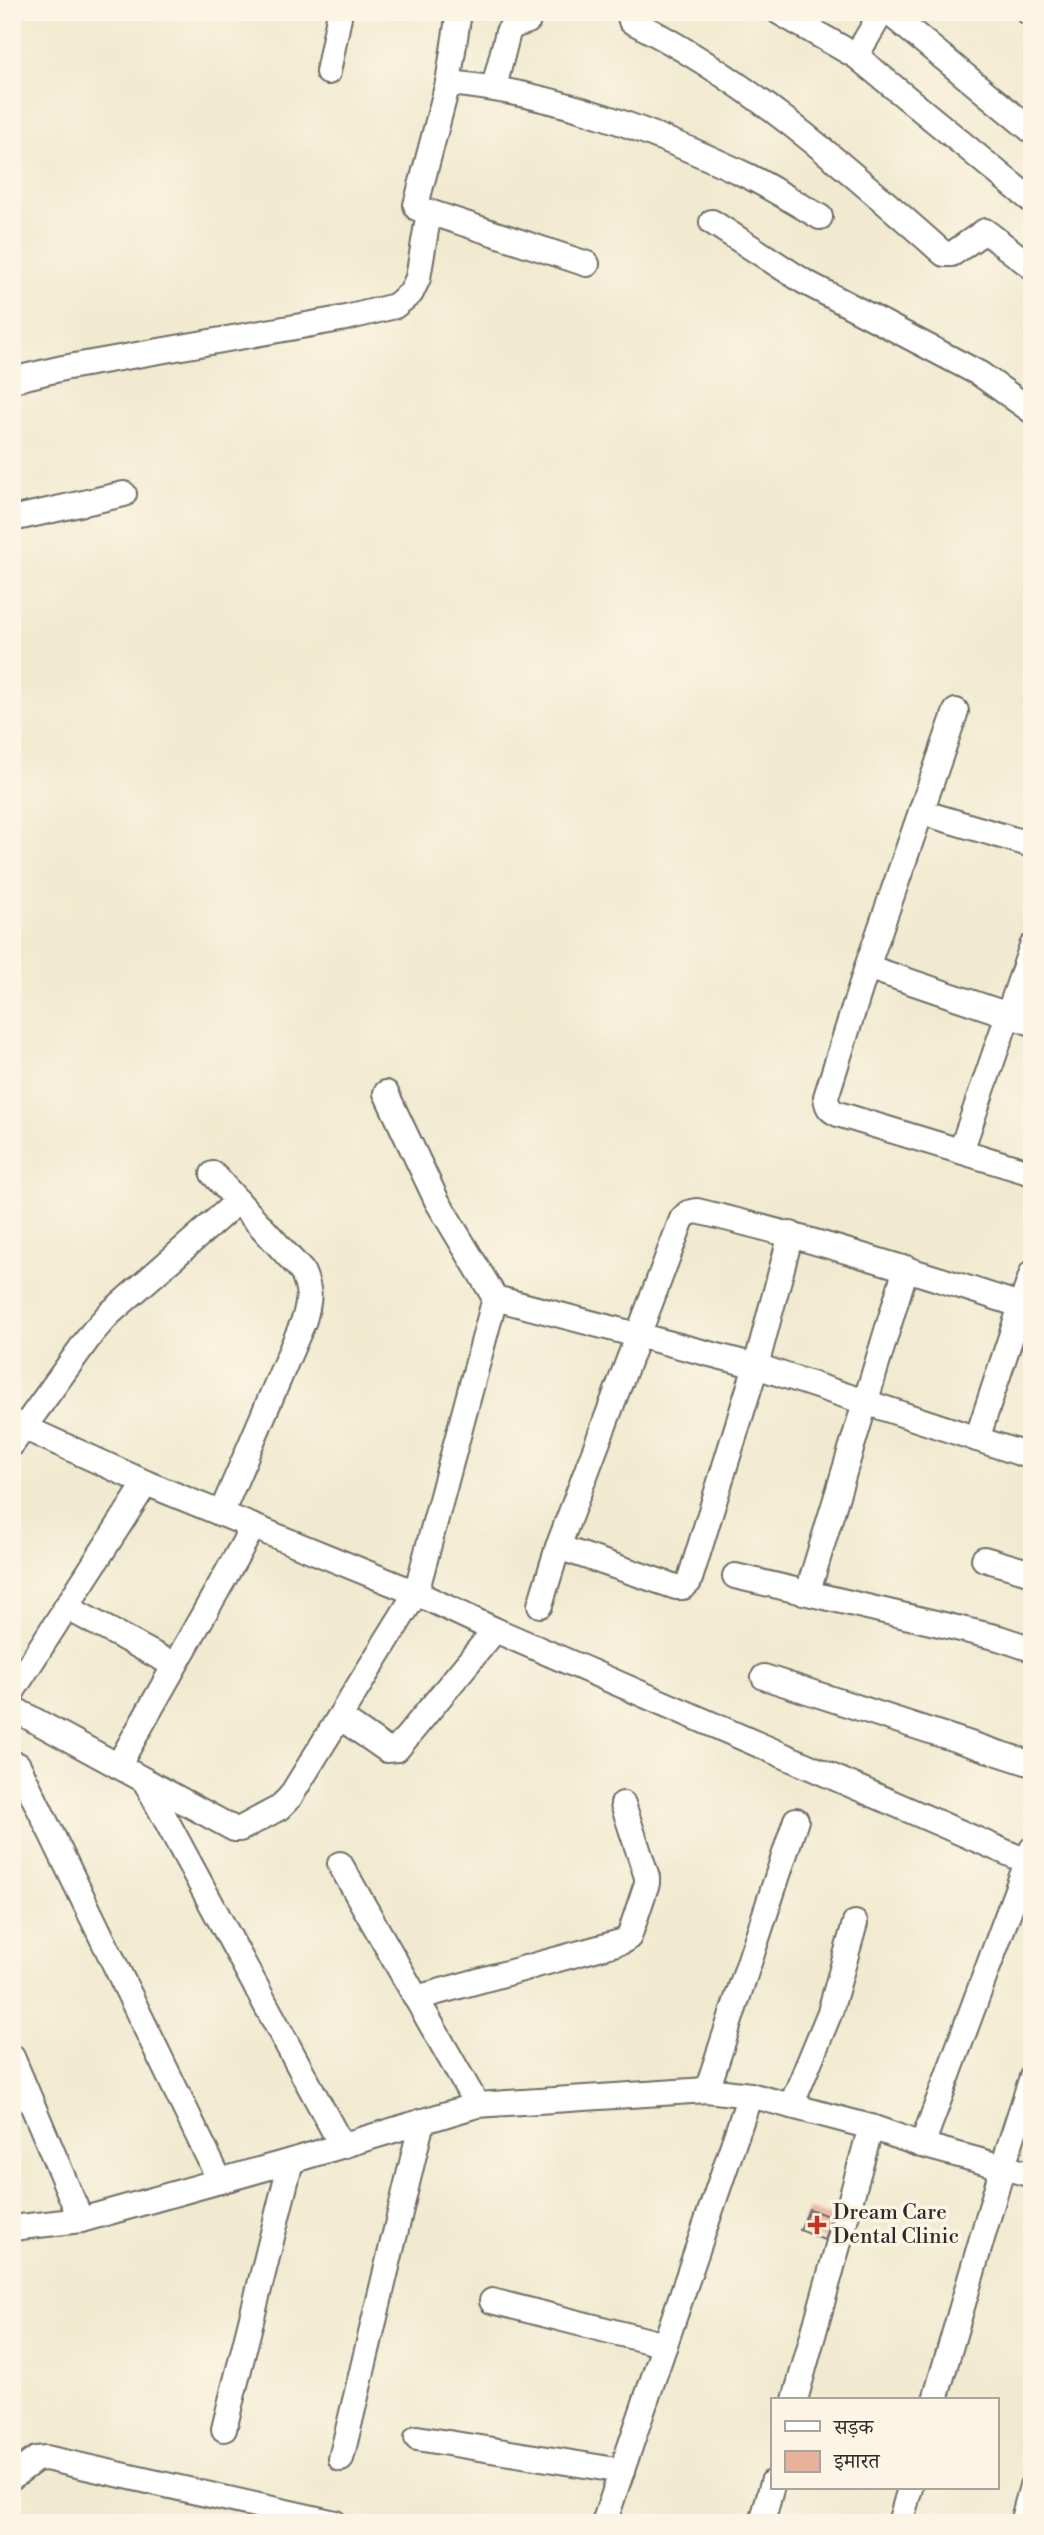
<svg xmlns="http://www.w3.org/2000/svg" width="1044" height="2535" viewBox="0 0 1044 2535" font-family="'Libre Bodoni','Noto Serif Devanagari',serif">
  <rect width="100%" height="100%" fill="#fcf5e5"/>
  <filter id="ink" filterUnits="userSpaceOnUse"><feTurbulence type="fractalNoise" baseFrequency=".0143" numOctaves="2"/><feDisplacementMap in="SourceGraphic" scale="14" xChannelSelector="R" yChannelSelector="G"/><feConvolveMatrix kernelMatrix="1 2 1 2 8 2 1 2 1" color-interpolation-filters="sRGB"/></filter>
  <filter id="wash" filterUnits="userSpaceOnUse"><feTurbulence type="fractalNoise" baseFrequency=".00686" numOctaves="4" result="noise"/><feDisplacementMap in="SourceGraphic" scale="28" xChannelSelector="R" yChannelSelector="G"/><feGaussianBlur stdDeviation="1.57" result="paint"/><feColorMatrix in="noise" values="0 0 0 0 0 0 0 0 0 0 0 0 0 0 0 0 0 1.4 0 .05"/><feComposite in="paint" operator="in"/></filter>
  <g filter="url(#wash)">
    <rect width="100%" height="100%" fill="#f1ead0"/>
    <g id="blocks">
      <!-- building -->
      <path fill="#e8b29a" d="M809,2209L831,2217L824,2240L800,2230Z"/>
    </g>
  </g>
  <g filter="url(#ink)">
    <use href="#blocks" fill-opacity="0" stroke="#706e65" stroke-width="2"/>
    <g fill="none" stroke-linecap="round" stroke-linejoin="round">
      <defs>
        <g id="minor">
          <path d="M459,12L448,83L416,205L417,208L587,264"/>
          <path d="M629,12L631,21C745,77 849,170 944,254H952L985,231L1032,267"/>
          <path d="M779,12L856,56L1032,201"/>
          <path d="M888,12L1032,131"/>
          <path d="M1028,12L1032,14"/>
          <path d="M856,56L882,12"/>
          <path d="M328,72L340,12"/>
          <path d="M448,83C553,92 656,132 750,177C774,189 797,204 820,217"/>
          <path d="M494,87L508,32L513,26L528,21L530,12"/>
          <path d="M712,222L803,281L980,374L1032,411"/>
          <path d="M12,380L63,368L346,318L395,306L411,293L418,278L429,212"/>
          <path d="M12,519L124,494"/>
          <path d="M956,711L867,967L826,1097C827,1106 829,1110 838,1114L1032,1173"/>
          <path d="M921,812L1032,845"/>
          <path d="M867,967L1032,1023"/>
          <path d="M386,1093L437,1201L495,1298L756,1366L1032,1457"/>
          <path d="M961,1151L1032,946"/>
          <path d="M213,1174L302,1271C311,1291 310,1299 304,1320L221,1514"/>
          <path d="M12,1422L146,1483L416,1593L495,1630L1026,1861"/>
          <path d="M977,1439L1032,1273"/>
          <path d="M12,1444L92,1333L108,1315L238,1201"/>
          <path d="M558,1547L676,1587H683L689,1582L756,1366L791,1234"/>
          <path d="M984,1559L1032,1573"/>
          <path d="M735,1576L999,1638L1032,1649"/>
          <path d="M812,1578L906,1268"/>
          <path d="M540,1605L558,1547L682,1219L688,1213L697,1211C810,1238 921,1273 1032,1309"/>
          <path d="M66,1607L174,1665"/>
          <path d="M764,1677L1032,1764"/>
          <path d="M12,1692L146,1483"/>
          <path d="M12,1708L234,1829H240L279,1808L290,1797L416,1593L495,1298"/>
          <path d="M341,1718L387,1750L397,1749L495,1630"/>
          <path d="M18,1765L220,2181"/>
          <path d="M118,1766L253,1527"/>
          <path d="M145,1781L342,2146"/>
          <path d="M340,1864L477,2105"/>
          <path d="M416,1998L624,1941L629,1937L647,1883V1877L623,1804"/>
          <path d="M12,2057L81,2220"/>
          <path d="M707,2090L796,1820"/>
          <path d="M791,2106L830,2012L855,1923"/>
          <path d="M922,2145L1032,1849"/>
          <path d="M12,2228L81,2220L291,2161L477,2105L707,2090L750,2095L871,2127L922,2145L1032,2175"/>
          <path d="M492,2301L665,2345"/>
          <path d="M795,2400L871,2127"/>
          <path d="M935,2400L1003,2166L1032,2077"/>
          <path d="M224,2429L291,2161"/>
          <path d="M417,2438L622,2471"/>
          <path d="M341,2459L422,2121"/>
          <path d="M12,2477L36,2459L46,2458L335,2523"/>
          <path d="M604,2523L750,2095"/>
          <path d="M762,2523L773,2482"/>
          <path d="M900,2523L910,2488"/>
          <path d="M1022,2523L1032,2486"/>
        </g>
      </defs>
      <!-- minor casing -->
      <use href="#minor" stroke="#706e65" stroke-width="28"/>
      <!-- minor -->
      <use href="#minor" stroke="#fff" stroke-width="24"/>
    </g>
  </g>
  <!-- markers -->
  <path fill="#c8321e" stroke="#fcf5e5" stroke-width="2.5" d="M813.5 2214.5h7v7h7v7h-7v7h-7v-7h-7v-7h7z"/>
  <g text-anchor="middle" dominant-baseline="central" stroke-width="7" stroke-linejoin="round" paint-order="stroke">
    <!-- poi labels -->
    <g font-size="21" fill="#2b2b2b" stroke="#fcf5e5" text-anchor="start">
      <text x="833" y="2213">Dream Care<tspan x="833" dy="24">Dental Clinic</tspan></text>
    </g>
  </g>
  <!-- margin -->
  <rect width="1044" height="2535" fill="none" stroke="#fcf5e5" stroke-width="42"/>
  <!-- legend -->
  <rect x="771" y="2398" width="228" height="91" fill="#fcf5e5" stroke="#a8a49b" stroke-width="2"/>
  <rect x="785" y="2421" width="35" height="10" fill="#ffffff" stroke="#a8a49b" stroke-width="2"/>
  <text x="834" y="2434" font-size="21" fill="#2b2b2b">सड़क</text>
  <rect x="785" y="2451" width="35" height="21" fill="#e8b29a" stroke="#a8a49b" stroke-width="2"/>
  <text x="834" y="2468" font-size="21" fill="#2b2b2b">इमारत</text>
</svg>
